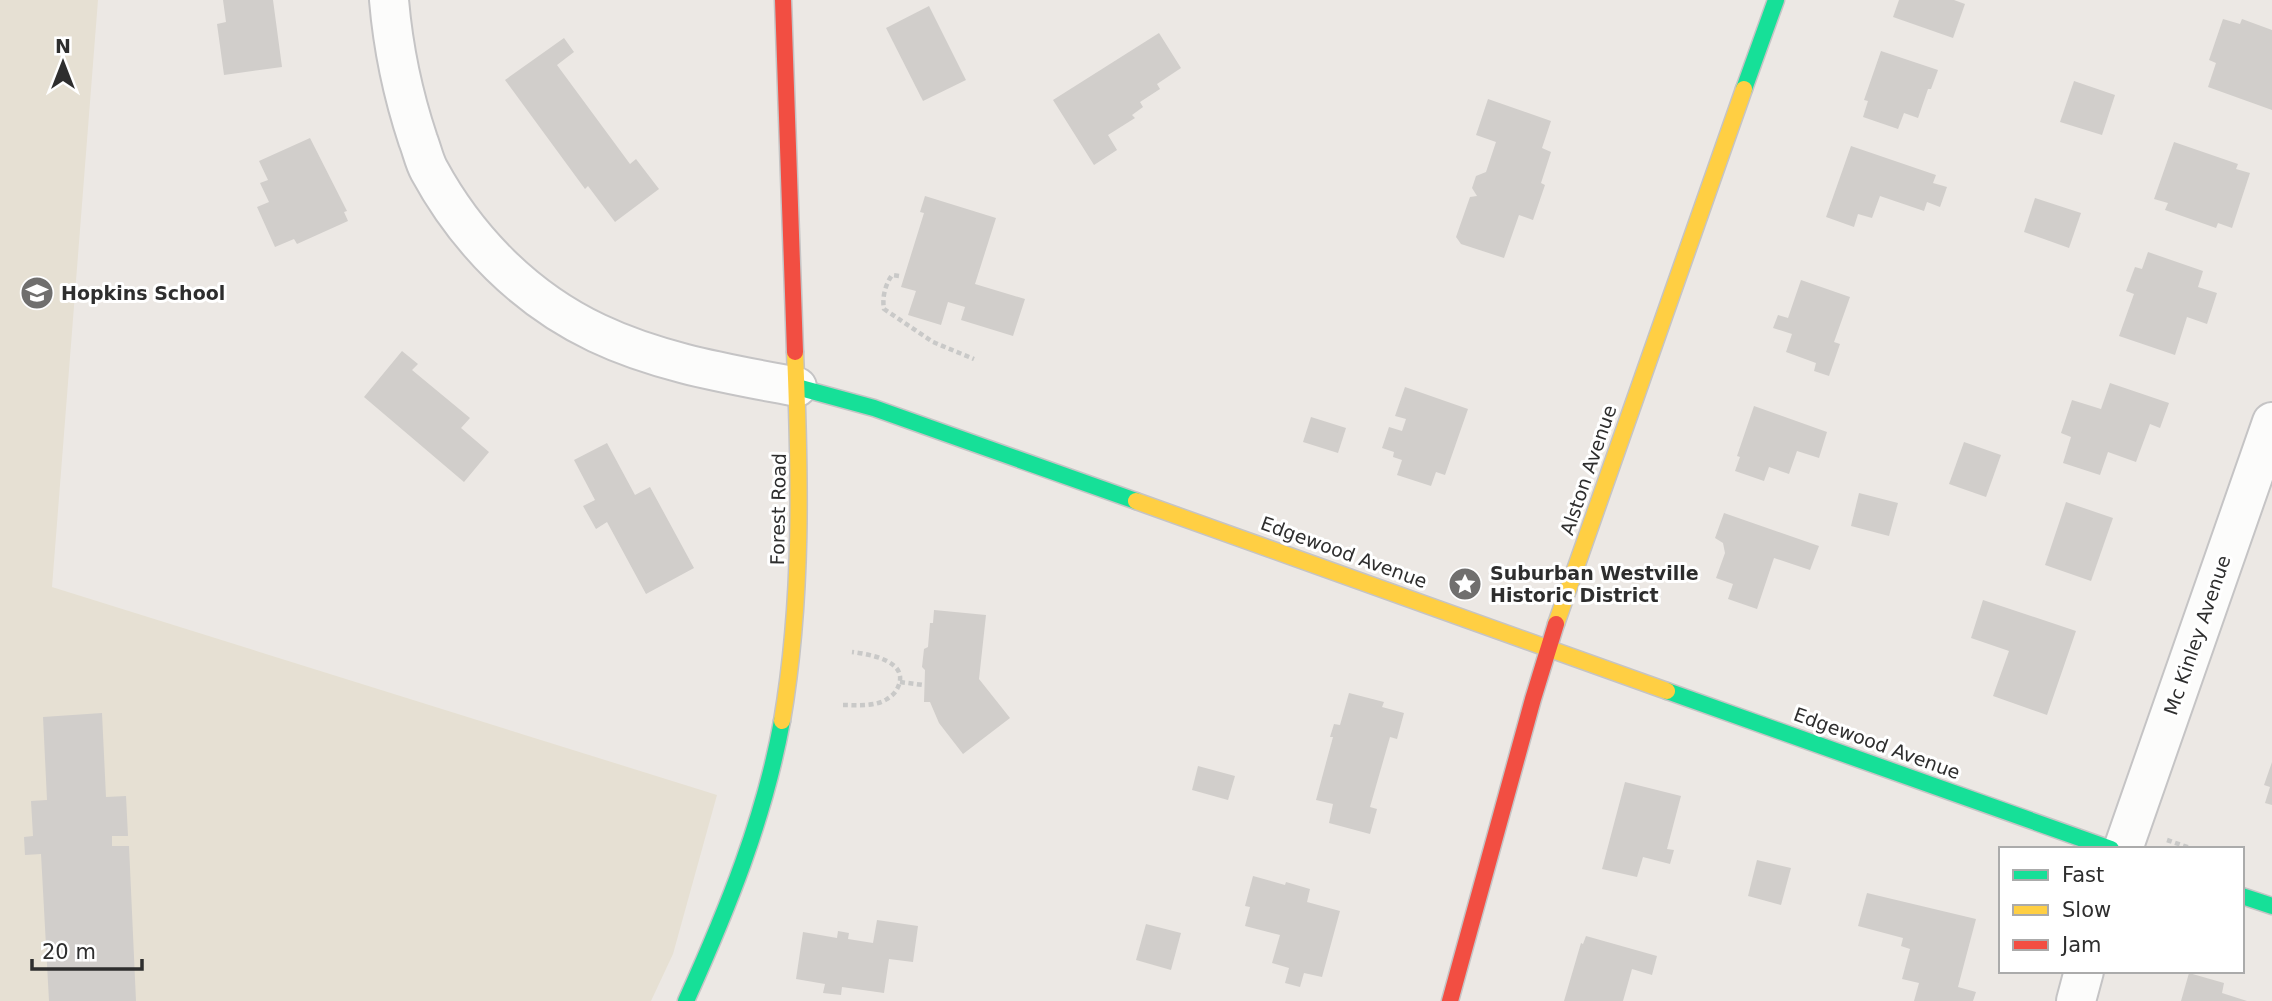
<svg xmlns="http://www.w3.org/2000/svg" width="2272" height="1001" viewBox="0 0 2272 1001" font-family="'DejaVu Sans',sans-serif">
  <rect width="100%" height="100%" fill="#ece8e4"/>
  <!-- education -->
  <path fill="#e6e0d3" d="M0,0H98L52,587L717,795L673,954L651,1001H0Z"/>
  <!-- building -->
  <g fill="#d1cecb">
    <path d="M223,0H273L282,67L224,75L217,24L226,22Z"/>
    <path d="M1899,0H1954L1965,4L1953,38L1893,17Z"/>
    <path d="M929,6L966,80L923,101L886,28Z"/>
    <path d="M2223,19L2240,24L2242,19L2272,30V110L2208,87L2216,63L2209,60Z"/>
    <path d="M1159,33L1181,68L1157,84L1160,89L1140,102L1143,107L1132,115L1135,118L1108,135L1117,150L1094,165L1053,100Z"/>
    <path d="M564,38L574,52L557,65L630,164L636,159L659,189L615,222L588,186L585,189L505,80Z"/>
    <path d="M1881,51L1938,70L1931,89H1928L1918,118L1904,113L1898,129L1863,117L1868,101L1864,100Z"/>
    <path d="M2074,81L2115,95L2102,135L2060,122Z"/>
    <path d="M1488,99L1551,121L1542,148L1551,152L1541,183L1545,185L1533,220L1519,215L1504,258L1461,244L1456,237L1470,197L1477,196L1472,188L1476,176L1486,172L1496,142L1476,135Z"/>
    <path d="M310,138L347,211L344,212L348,221L297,244L294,239L275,247L257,207L269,202L260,183L268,180L259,161Z"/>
    <path d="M2174,142L2238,164L2236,169L2250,173L2232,228L2218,223L2216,228L2165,210L2168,203L2154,199Z"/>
    <path d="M1851,146L1936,175L1933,183L1947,187L1940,207L1927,202L1924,211L1880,196L1872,218L1858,214L1854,227L1826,217Z"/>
    <path d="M925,196L996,218L975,284L1025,299L1013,336L961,320L965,307L948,302L941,325L908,315L916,291L901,287L924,213L920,212Z"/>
    <path d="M2035,198L2081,213L2069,248L2024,232Z"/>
    <path d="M2148,252L2203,271L2198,287L2217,293L2207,324L2187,317L2175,355L2119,336L2134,294L2126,291L2135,267L2142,269Z"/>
    <path d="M1801,280L1850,297L1834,342L1840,344L1829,376L1814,371L1816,363L1786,352L1792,334L1773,328L1778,315L1788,318Z"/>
    <path d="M402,351L418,364L412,370L470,418L461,428L489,452L464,482L364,397Z"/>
    <path d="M2110,383L2169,403L2160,428L2150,424L2136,462L2108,452L2100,475L2063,463L2071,437L2061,433L2072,400L2101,409Z"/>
    <path d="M1405,387L1468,409L1445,475L1436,472L1431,486L1397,475L1402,460L1393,457L1394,452L1382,448L1389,427L1402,431L1406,419L1395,416Z"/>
    <path d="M1754,406L1827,432L1819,458L1797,451L1789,474L1769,467L1764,481L1735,471L1740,457L1737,456Z"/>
    <path d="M1311,417L1346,428L1338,453L1303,442Z"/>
    <path d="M1964,442L2001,455L1986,497L1949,484Z"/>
    <path d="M607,443L635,495L650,487L694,568L646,594L607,522L596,529L583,506L595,500L574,460Z"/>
    <path d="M1859,493L1898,503L1889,536L1851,526Z"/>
    <path d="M2066,502L2113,518L2091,581L2045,565Z"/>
    <path d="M1724,513L1819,546L1810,570L1774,558L1757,609L1728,599L1733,584L1716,578L1725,553L1723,543L1715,538Z"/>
    <path d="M1983,600L2076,631L2047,715L1993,696L2009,651L1971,638Z"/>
    <path d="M934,610L986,615L979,679L1010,718L963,754L939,723L930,702H924L925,670L922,667L924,649L928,647L930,623H933Z"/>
    <path d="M1349,693L1384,702L1382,707L1404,713L1397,739L1390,737L1370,807L1377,809L1370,834L1329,823L1333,804L1316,800L1333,737H1330L1334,724L1340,725Z"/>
    <path d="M102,713L106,797L126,796L128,836H112V846H129L136,1001H49L41,854L25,855L24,837L33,836L31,801L47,800L43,717Z"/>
    <path d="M2272,762V805L2265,803L2270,787L2264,785Z"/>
    <path d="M1198,766L1235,776L1228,800L1192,790Z"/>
    <path d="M1625,782L1681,796L1667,849L1674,850L1670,864L1643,857L1637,877L1602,869Z"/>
    <path d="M1757,860L1791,868L1781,905L1748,896Z"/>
    <path d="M1253,876L1285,885L1286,882L1310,889L1307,902L1340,911L1322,977L1304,973L1300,987L1285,983L1289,968L1272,963L1280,935L1245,926L1250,907L1245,906Z"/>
    <path d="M1867,893L1976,919L1958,987L1976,992L1973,1001H1914L1919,983L1902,979L1910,949L1901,946L1903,938L1858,926Z"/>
    <path d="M877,920L918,926L913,962L889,959L884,993L842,987L841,995L823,993L825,984L796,979L803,932L837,938L838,931L849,933L848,939L873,943Z"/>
    <path d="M1146,924L1181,933L1171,970L1136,960Z"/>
    <path d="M1586,936L1657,956L1652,975L1632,969L1623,1001H1564L1581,943L1583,944Z"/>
    <path d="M2189,973L2224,983L2222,993L2247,1001H2181Z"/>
  </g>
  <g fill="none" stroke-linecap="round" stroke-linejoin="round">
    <defs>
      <g id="street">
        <path d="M389,0C393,47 403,95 418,140C422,150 424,161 429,170C467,240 525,299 597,333C660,363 730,374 797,387"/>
        <path d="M2123,849L2272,422"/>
        <path d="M2076,1001L2084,971"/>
      </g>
      <g id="fast">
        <path d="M1744,89L1776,0"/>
        <path d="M797,387L874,408L1136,501"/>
        <path d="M1667,691L2111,849"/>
        <path d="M2242,896L2272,906"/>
        <path d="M686,1001C727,910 764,820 782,721"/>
      </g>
      <g id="slow">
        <path d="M1136,501L1667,691"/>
        <path d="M1556,624L1744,89"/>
        <path d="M782,721C803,599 800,474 795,352"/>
      </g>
      <g id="jam">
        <path d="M783,0L795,352"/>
        <path d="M1450,1001L1533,699L1556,624"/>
      </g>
    </defs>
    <!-- street casing -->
    <use href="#street" stroke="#c5c4c5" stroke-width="42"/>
    <!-- fast casing -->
    <use href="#fast" stroke="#c5c4c5" stroke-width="19"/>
    <!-- slow casing -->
    <use href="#slow" stroke="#c5c4c5" stroke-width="19"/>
    <!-- jam casing -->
    <use href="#jam" stroke="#c5c4c5" stroke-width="19"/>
    <!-- path -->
    <g stroke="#c9c9c8" stroke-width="4.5" stroke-dasharray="5 3.5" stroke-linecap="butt">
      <path d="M899,276L892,275C885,285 882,298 884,309L933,342L974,359"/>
      <path d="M900,682L923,685"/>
      <path d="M843,705C857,705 875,707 887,699C892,696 896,692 898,687C910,661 869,654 852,652"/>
      <path d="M2167,840L2193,849"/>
    </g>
    <!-- street -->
    <use href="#street" stroke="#fcfcfb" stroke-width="38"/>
    <!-- fast -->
    <use href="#fast" stroke="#16e098" stroke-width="16"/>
    <!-- slow -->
    <use href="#slow" stroke="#ffcf43" stroke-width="16"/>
    <!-- jam -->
    <use href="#jam" stroke="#f24e42" stroke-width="16"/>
  </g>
  <!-- icons -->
  <defs>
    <symbol id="school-disc" viewBox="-11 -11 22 22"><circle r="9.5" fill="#706f6e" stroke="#fff"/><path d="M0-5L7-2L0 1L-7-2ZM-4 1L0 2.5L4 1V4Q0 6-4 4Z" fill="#fff"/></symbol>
    <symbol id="sight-disc" viewBox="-11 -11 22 22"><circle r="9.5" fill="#706f6e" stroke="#fff"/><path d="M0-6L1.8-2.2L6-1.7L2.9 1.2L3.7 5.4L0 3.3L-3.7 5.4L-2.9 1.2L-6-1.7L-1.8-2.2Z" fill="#fff"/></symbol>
  </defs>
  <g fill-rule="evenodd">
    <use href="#school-disc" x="18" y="274" width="38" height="38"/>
    <use href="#sight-disc" x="1446" y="565" width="38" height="38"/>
  </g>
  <g text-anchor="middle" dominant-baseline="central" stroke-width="6" stroke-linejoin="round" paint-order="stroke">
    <!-- poi labels -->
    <g font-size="19" font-weight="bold" fill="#2e2e2e" stroke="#fff" text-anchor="start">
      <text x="61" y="293">Hopkins School</text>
      <text x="1490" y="573">Suburban Westville<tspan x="1490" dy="22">Historic District</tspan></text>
    </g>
    <!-- street labels -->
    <g font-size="19" fill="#2e2e2e" stroke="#fff">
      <text transform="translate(1588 470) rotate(-71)">Alston Avenue</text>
      <text transform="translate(778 509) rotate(-89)">Forest Road</text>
      <text transform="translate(1344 552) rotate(20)">Edgewood Avenue</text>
      <text transform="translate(2197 635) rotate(-71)">Mc Kinley Avenue</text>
      <text transform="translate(1877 743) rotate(20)">Edgewood Avenue</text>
    </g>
  </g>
  <!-- legend -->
  <rect x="1999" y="847" width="245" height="126" fill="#ffffff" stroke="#ababab" stroke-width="2"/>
  <rect x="2013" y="870" width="35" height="10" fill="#16e098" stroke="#ababab" stroke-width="2"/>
  <text x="2062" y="882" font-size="21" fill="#2e2e2e">Fast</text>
  <rect x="2013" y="905" width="35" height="10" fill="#ffcf43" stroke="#ababab" stroke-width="2"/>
  <text x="2062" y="917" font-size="21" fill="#2e2e2e">Slow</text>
  <rect x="2013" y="940" width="35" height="10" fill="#f24e42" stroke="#ababab" stroke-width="2"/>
  <text x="2062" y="952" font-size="21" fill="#2e2e2e">Jam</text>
  <!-- north arrow -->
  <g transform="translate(63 63)" stroke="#ffffff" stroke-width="5" paint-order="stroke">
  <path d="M0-5L12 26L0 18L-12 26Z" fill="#2e2e2e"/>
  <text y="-10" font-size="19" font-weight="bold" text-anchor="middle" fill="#2e2e2e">N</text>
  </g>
  <!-- scale -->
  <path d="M32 959v10h110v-10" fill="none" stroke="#2e2e2e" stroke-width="3.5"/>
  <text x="42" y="959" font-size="21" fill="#2e2e2e" stroke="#ffffff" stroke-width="5" paint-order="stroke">20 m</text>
</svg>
